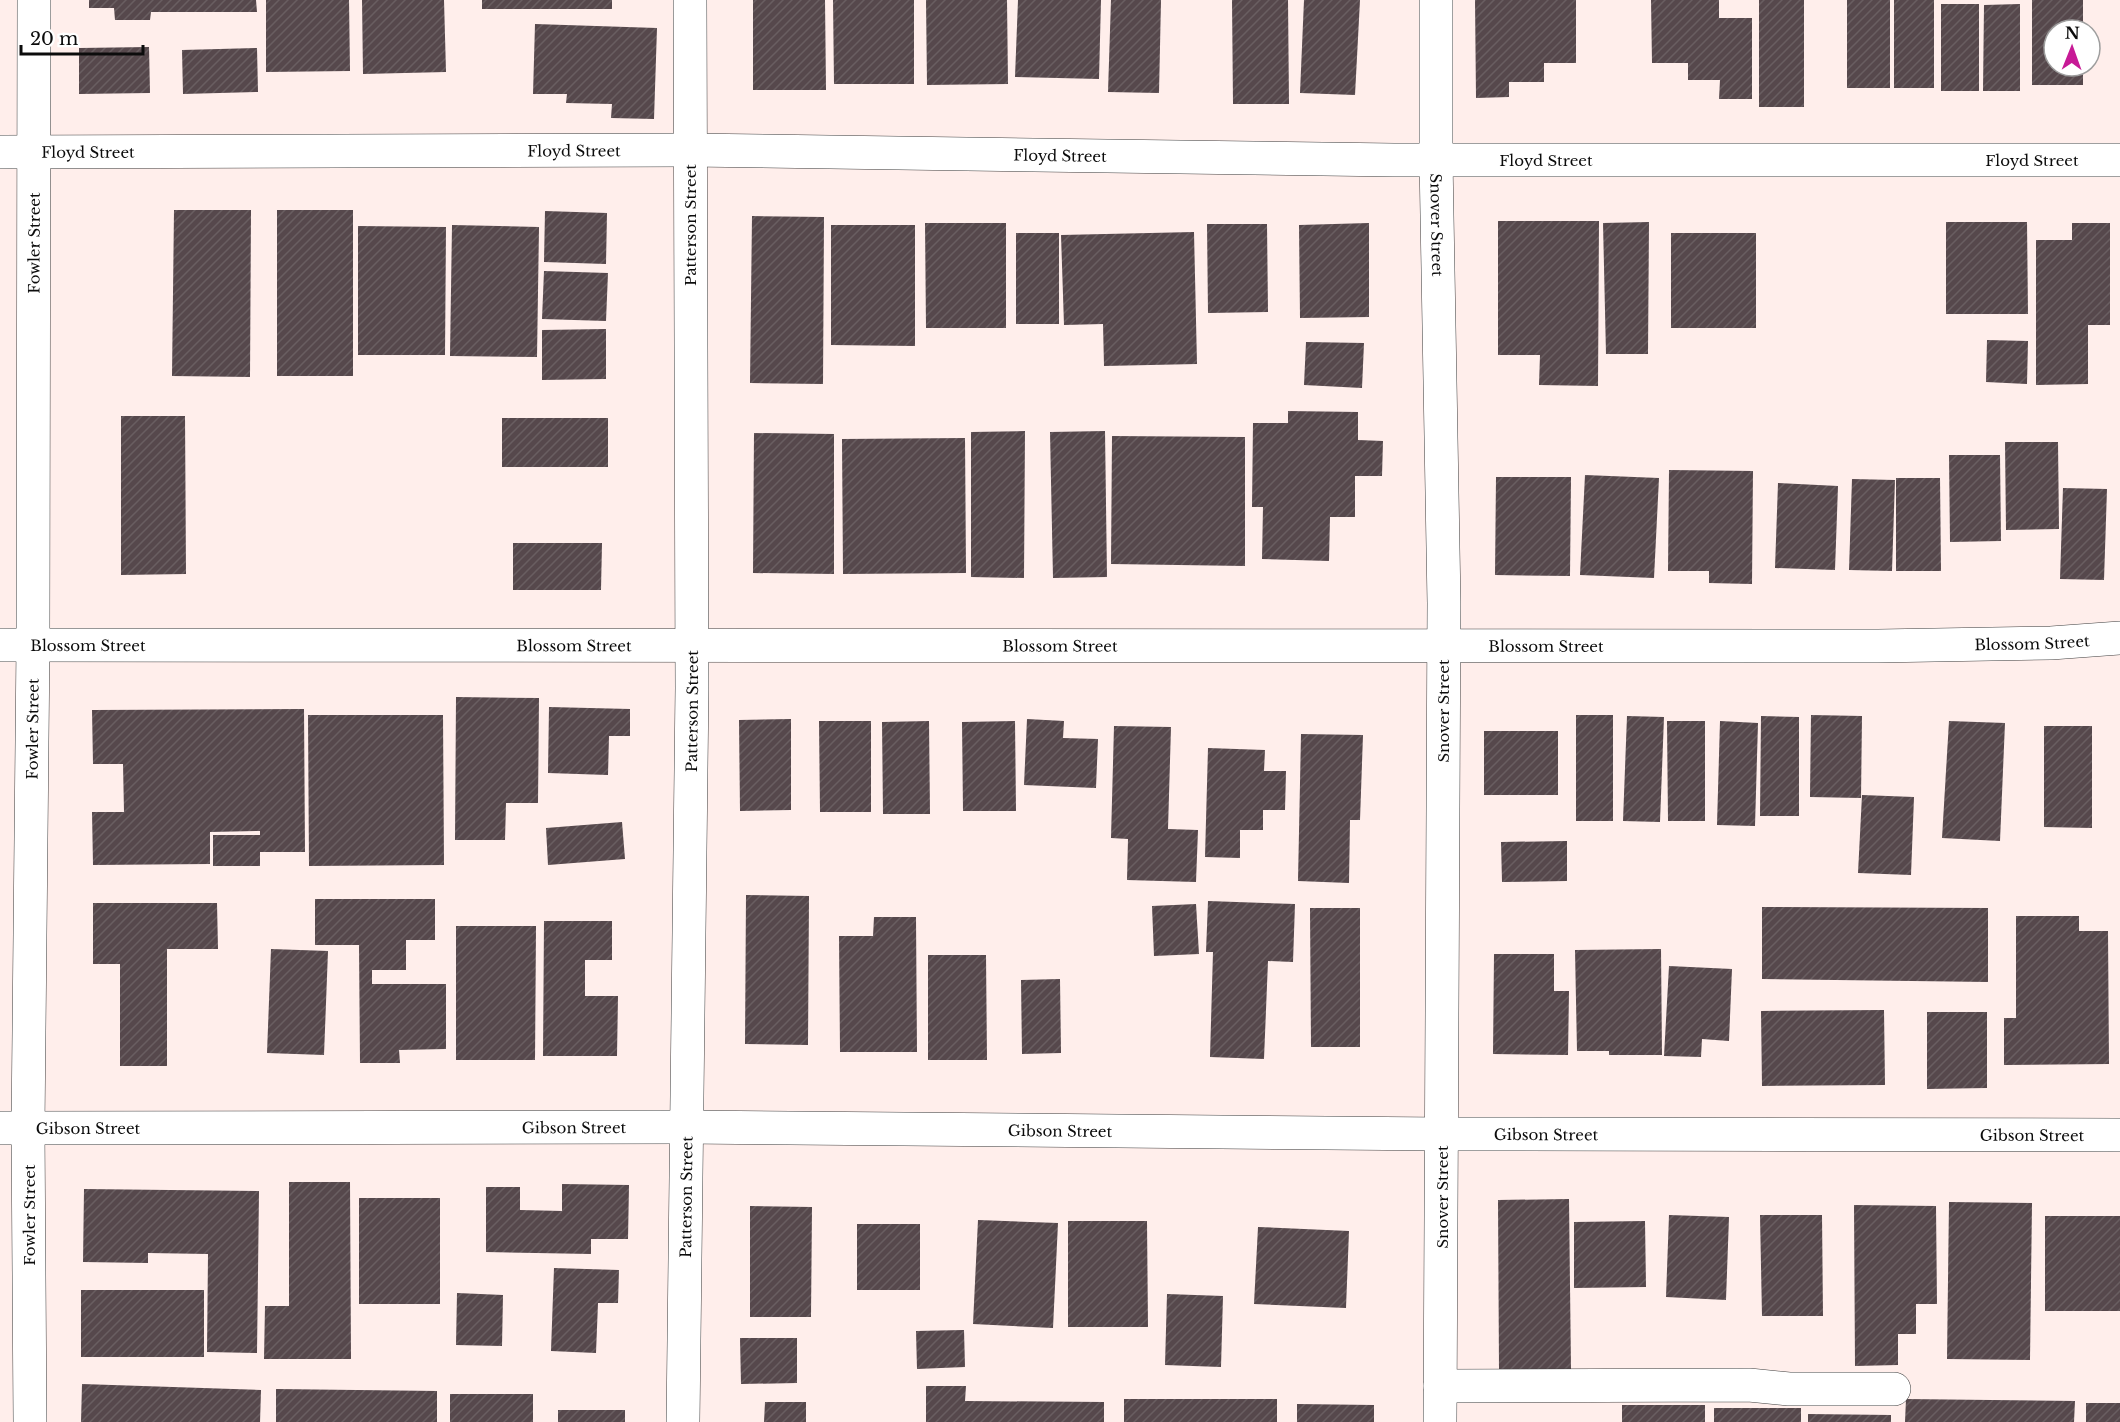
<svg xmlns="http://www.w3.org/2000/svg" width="2120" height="1422" viewBox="0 0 2120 1422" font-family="'Libre Baskerville',serif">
  <defs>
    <pattern id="building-hatch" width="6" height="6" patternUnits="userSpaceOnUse" patternTransform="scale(1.5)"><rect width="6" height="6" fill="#56484c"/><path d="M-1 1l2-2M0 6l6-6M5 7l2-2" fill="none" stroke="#695e61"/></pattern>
  </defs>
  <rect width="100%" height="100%" fill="#ffeeeb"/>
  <!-- building -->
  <g fill="url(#building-hatch)">
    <path d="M89,0H256L257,12H151L150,20H115L114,8H89Z"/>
    <path d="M266,0H349L350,71L266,72Z"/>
    <path d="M362,0H444L446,72L363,74Z"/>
    <rect x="482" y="0" width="130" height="9"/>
    <path d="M753,0H825L826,90H753Z"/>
    <path d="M833,0H914V84H834Z"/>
    <path d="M926,0H1007L1008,84L927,85Z"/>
    <path d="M1018,0H1101L1099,79L1015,77Z"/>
    <path d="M1111,0H1161L1159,93L1108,92Z"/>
    <path d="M1232,0H1288L1289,104H1233Z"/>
    <path d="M1304,0H1360L1355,95L1300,93Z"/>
    <path d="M1475,0H1576V63H1544V82H1509V97L1476,98Z"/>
    <path d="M1651,0H1719V18H1752V99H1719L1720,80H1688V63H1652Z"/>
    <rect x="1759" y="0" width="45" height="107"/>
    <rect x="1847" y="0" width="43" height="88"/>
    <rect x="1894" y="0" width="40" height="88"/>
    <path d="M2032,0H2083V30H2054V66H2083V85H2032Z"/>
    <rect x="1941" y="4" width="38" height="87"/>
    <path d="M2020,4V91H1983L1984,5Z"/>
    <path d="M535,24L657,28L654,119L611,118L612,104L566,103L567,94H533Z"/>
    <path d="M149,47L150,93L79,94V48Z"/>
    <path d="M257,48L258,92L183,94L182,50Z"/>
    <path d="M174,210H251L250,377L172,376Z"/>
    <rect x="277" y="210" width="76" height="166"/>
    <path d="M545,211L607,213L606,264L544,262Z"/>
    <path d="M752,216L824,217L823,384L750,383Z"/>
    <path d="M1498,221H1599L1598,386L1539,385L1540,355H1498Z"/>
    <path d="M1649,222L1648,354H1606L1603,223Z"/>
    <path d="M1946,222H2027L2028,314H1946Z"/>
    <path d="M925,223H1006V328H926Z"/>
    <path d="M1369,223V317L1300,318L1299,225Z"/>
    <path d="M2072,223H2110V325H2088V384L2036,385V240H2072Z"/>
    <path d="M1207,224H1267L1268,312L1208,313Z"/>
    <path d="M452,225L539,227L537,357L450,356Z"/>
    <path d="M831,225H915V346L831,345Z"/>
    <path d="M358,226L446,227L445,355H358Z"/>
    <path d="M1194,232L1197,364L1104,366L1103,324L1064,325L1061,235Z"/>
    <rect x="1016" y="233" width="43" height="91"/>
    <rect x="1671" y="233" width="85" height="95"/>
    <path d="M544,271L608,273L606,321L542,319Z"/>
    <path d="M606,329V379L542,380V330Z"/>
    <path d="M1987,340L2028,341L2027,384L1986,382Z"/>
    <path d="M1306,342L1364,343L1362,388L1304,385Z"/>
    <path d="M1288,411L1358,412V440L1383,441L1382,476H1355V517H1330L1329,561L1262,559L1263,507H1252L1253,423H1288Z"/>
    <path d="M121,416H185L186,574L121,575Z"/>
    <rect x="502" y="418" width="106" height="49"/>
    <path d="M1025,431L1024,578L971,577V432Z"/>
    <path d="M1105,431L1107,577L1053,578L1050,432Z"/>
    <path d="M754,433L834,434V574L753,573Z"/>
    <path d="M1112,436L1245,437V566L1111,564Z"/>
    <path d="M965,438L966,573L843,574L842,439Z"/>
    <path d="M2005,442H2058L2059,529L2006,530Z"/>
    <path d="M1949,455H2000L2001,541L1950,542Z"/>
    <path d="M1669,470L1753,471L1752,584L1709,583V571H1668Z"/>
    <path d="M1585,475L1659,478L1654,578L1580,575Z"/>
    <path d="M1496,477H1571L1570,576L1495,575Z"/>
    <path d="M1896,478H1940L1941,571H1896Z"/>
    <path d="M1852,479L1895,480L1892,571L1849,570Z"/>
    <path d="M1778,483L1838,486L1835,570L1775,568Z"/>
    <path d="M2063,488L2107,489L2104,580L2060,579Z"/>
    <path d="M513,543H602L601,590H513Z"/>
    <path d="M456,697L539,698L538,803H506L505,840H455Z"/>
    <path d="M549,707L630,709V736H609L608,775L548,773Z"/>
    <path d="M304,709L305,852H260V866H213V835H260V831L210,832V864L93,865L92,812H124L123,764H93L92,710Z"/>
    <path d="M308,715H443L444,865L309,866Z"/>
    <rect x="1576" y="715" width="37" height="106"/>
    <path d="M1811,715L1862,716L1861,798L1810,797Z"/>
    <path d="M1627,716L1664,717L1660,822L1623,821Z"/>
    <path d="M1761,716L1799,717V816H1760Z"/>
    <path d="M791,719V810L740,811L739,720Z"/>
    <path d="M1027,719L1064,721L1063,738L1098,739L1096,788L1024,785Z"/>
    <path d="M819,721H871V812H820Z"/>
    <path d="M929,721L930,814H883L882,722Z"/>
    <path d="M1015,721L1016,811H963L962,722Z"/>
    <path d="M1667,721H1705V821H1668Z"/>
    <path d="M1720,721L1758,723L1755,826L1717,825Z"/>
    <path d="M1949,721L2005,723L2000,841L1942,838Z"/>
    <path d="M1114,726L1171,727L1168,829L1198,830L1196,882L1127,880L1128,839L1111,838Z"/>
    <path d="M2044,726H2092V828L2044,827Z"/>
    <rect x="1484" y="731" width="74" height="64"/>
    <path d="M1301,734L1363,735L1360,820H1350L1349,883L1298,881Z"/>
    <path d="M1208,748L1265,750L1264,771H1286L1285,810H1263V830H1240V858L1205,857Z"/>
    <path d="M1862,795L1914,797L1911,875L1858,873Z"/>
    <path d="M622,822L625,859L548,865L546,828Z"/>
    <path d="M1567,841V881L1502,882L1501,842Z"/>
    <path d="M746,895L809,896L808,1045L745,1044Z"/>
    <path d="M315,899H435V940H406V970H372V984H446V1049L399,1050L400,1063H360L359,945H315Z"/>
    <path d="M1208,901L1295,904L1293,962L1268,961L1264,1059L1210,1057L1213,952H1206Z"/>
    <path d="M93,903H217L218,949H167V1066H120V964H93Z"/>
    <path d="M1196,904L1199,954L1154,956L1152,906Z"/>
    <path d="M1762,907L1988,908V982L1762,979Z"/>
    <path d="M1310,908H1360V1047H1311Z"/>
    <path d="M2016,916H2079V931H2108L2109,1064L2004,1065V1018H2016Z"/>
    <path d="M874,917H916L917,1052H840L839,936H873Z"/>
    <path d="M544,921H612V960H585V996H618L617,1056H543Z"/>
    <path d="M456,926H536L535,1060H456Z"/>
    <path d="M271,949L328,951L324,1055L267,1053Z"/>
    <path d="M1661,949L1662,1055H1609V1051H1577L1575,950Z"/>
    <path d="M1494,954H1554V991H1569L1568,1055L1493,1054Z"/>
    <path d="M928,955H986L987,1060H928Z"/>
    <path d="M1669,966L1732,969L1729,1041L1702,1039L1701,1057L1664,1056Z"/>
    <path d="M1060,979L1061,1053L1022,1054L1021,980Z"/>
    <path d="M1884,1010L1885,1085L1762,1086L1761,1011Z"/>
    <path d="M1927,1012H1987V1088L1927,1089Z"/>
    <path d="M289,1182H350L351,1359H264L265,1306H289Z"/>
    <path d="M562,1184L629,1185L628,1239H591V1254L486,1252V1187H520V1210L562,1211Z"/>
    <path d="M84,1189L259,1191L257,1353L207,1352L208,1254L148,1253V1263L83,1262Z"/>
    <rect x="359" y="1198" width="81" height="106"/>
    <path d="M1569,1199L1571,1369H1499L1498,1200Z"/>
    <path d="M1949,1202L2032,1203L2030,1360L1947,1359Z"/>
    <path d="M1854,1205L1936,1206L1937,1304H1916V1334H1898V1365L1855,1366Z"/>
    <path d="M750,1206L812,1207L811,1317H750Z"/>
    <path d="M1669,1215L1729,1217L1726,1300L1666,1297Z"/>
    <path d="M1760,1215H1822L1823,1316H1762Z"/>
    <rect x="2045" y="1216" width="75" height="95"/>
    <path d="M978,1220L1058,1223L1053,1328L973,1324Z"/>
    <path d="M1068,1221H1147L1148,1327H1068Z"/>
    <path d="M1645,1221L1646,1287L1574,1288V1222Z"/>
    <rect x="857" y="1224" width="63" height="66"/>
    <path d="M1258,1227L1349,1231L1346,1308L1254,1304Z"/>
    <path d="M554,1268L619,1270L618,1303H598L596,1353L551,1351Z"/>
    <rect x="81" y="1290" width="123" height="67"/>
    <path d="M457,1293L503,1295L502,1346L456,1345Z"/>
    <path d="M1167,1294L1223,1296L1221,1367L1165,1365Z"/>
    <path d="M964,1330L965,1367L917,1369L916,1331Z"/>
    <path d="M740,1338H797V1383L741,1384Z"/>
    <path d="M82,1384L261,1390L260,1422H81Z"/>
    <path d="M926,1386H966L965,1401L1104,1402V1422H926Z"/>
    <path d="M276,1389L437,1391V1422H276Z"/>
    <rect x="450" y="1394" width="83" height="28"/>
    <rect x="1124" y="1399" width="153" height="23"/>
    <path d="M1906,1399L2075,1401L2074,1422H1905Z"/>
    <path d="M765,1402H806V1422H764Z"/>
    <rect x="2086" y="1403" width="34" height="19"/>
    <path d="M1297,1404L1374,1405V1422H1297Z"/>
    <rect x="1622" y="1405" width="83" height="17"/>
    <rect x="1714" y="1408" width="87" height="14"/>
    <rect x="558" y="1410" width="67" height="12"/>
    <path d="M1808,1414L1891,1415V1422H1808Z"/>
  </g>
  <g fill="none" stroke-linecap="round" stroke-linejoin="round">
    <defs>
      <g id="minor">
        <path id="s1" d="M1436,0V159L1444,603L1440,1422"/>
        <path id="s2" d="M0,152L690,150L1394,160H2120"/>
        <path id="s3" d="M0,645L1878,646L2051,643L2120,638"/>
        <path id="s4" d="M0,1128L686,1127L1442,1134L2120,1135"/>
        <path d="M1440,1386L1749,1385L1789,1389H1894"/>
        <path id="s5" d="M30,1422L28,1128L33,645L34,0"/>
        <path id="s6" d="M683,1422L692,688L690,0"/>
      </g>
    </defs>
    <!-- minor casing -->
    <use href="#minor" stroke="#3f3f3f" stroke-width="34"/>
    <!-- minor -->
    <use href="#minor" stroke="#fff" stroke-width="33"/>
  </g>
  <g text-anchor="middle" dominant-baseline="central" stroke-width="6" stroke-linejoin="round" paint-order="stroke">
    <!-- street labels -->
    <g font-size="15" fill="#0c0c0c" stroke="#fff">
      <text stroke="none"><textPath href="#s2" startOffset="574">Floyd Street</textPath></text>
      <text stroke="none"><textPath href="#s2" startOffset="88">Floyd Street</textPath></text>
      <text stroke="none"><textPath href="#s2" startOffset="1060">Floyd Street</textPath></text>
      <text stroke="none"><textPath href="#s2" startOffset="1546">Floyd Street</textPath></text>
      <text stroke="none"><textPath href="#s2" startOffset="2032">Floyd Street</textPath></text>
      <text transform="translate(690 225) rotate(-90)">Patterson Street</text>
      <text stroke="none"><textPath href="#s1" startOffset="225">Snover Street</textPath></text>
      <text stroke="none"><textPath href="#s5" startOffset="1179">Fowler Street</textPath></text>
      <text stroke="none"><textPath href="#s3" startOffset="2032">Blossom Street</textPath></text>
      <text stroke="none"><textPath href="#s3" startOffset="88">Blossom Street</textPath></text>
      <text stroke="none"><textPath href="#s3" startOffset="1060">Blossom Street</textPath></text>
      <text stroke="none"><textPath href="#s3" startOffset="574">Blossom Street</textPath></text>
      <text stroke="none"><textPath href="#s3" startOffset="1546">Blossom Street</textPath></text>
      <text stroke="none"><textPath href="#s6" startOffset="711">Patterson Street</textPath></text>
      <text transform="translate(1443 711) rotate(-90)">Snover Street</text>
      <text stroke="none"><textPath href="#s5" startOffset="693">Fowler Street</textPath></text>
      <text stroke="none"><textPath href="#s4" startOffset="574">Gibson Street</textPath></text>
      <text stroke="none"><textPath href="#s4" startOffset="88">Gibson Street</textPath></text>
      <text stroke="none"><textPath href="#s4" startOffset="1060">Gibson Street</textPath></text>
      <text stroke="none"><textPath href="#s4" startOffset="1546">Gibson Street</textPath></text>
      <text stroke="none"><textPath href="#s4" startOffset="2032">Gibson Street</textPath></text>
      <text stroke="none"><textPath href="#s6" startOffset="225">Patterson Street</textPath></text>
      <text transform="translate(1442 1197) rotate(-90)">Snover Street</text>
      <text transform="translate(29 1215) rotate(-90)">Fowler Street</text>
    </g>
  </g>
  <!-- north arrow -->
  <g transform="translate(2072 48) rotate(1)"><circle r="28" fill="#ffffff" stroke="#9e9e9e" stroke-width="1.5"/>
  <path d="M0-4.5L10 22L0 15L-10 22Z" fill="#c71a96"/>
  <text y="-9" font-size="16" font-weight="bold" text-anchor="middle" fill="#0c0c0c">N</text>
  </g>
  <!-- scale -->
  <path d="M21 45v9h122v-9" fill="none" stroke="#0c0c0c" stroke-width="3"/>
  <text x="30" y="45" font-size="18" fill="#0c0c0c" stroke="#ffffff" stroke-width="4.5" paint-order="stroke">20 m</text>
</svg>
